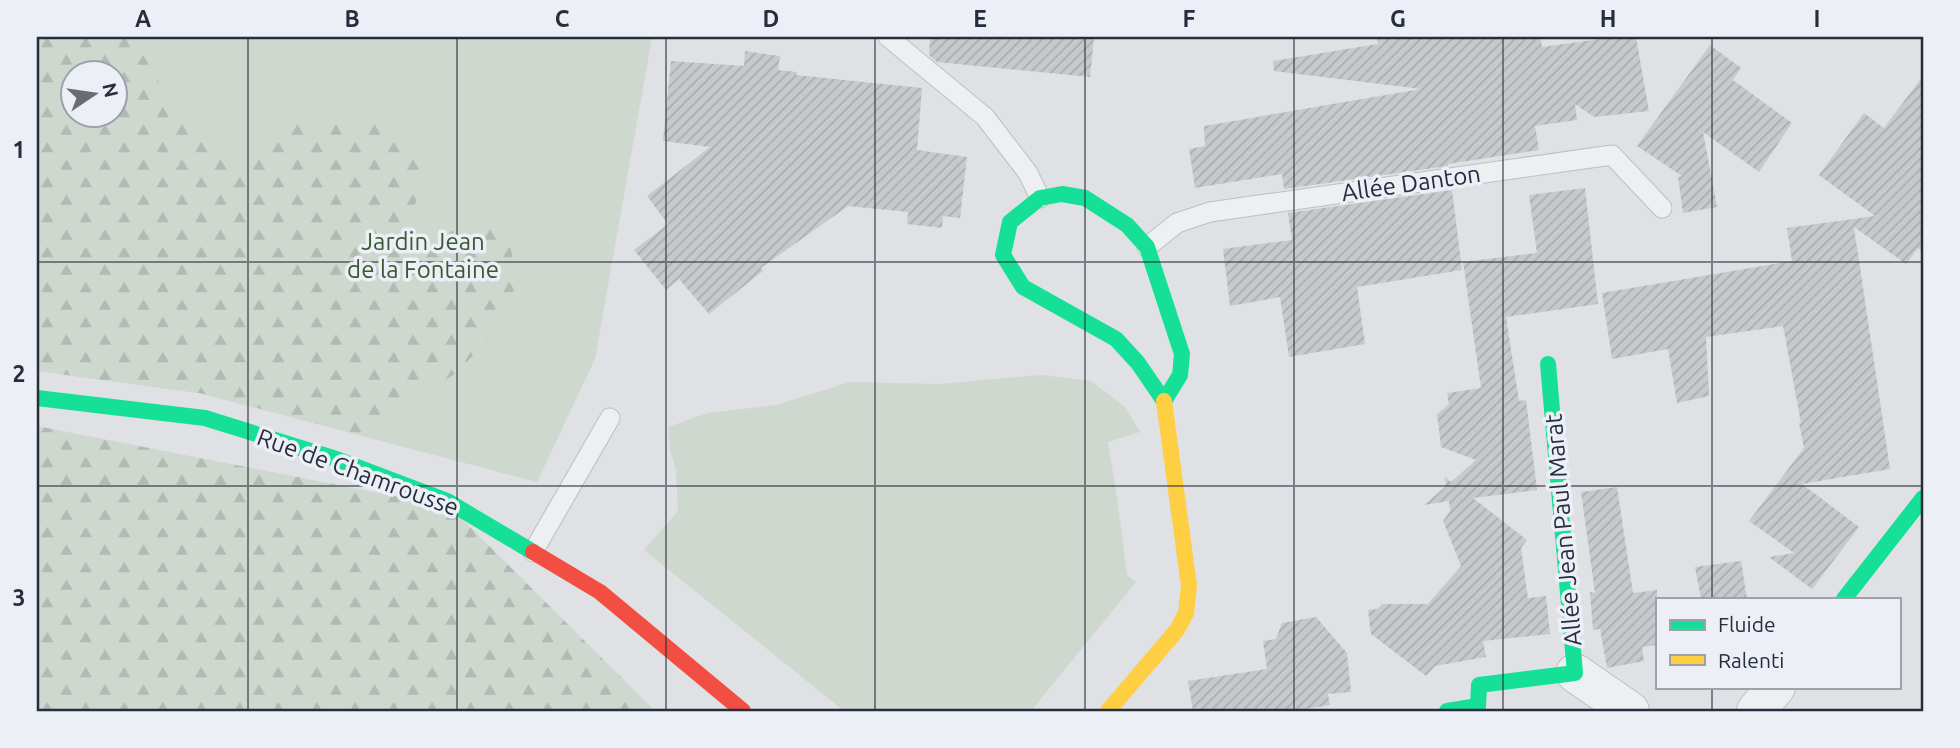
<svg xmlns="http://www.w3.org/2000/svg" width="1960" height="748" viewBox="0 0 1960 748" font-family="Ubuntu,sans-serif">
  <defs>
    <pattern id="forest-firs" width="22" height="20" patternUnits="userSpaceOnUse" patternTransform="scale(1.75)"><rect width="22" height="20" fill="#ced8cf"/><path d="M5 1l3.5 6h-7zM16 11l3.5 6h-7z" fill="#b1bab3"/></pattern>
    <pattern id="building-hatch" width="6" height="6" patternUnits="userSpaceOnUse" patternTransform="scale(1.75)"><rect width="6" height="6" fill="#c7c9cc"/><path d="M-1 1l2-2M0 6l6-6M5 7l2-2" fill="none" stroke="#abadb0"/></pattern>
  </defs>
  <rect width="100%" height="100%" fill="#dfe1e4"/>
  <!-- green -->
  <g fill="#ced8cf" fill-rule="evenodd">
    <path d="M37,37H652L595,359L537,482L199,393L37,371ZM74,74H116V116H74Z"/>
    <path d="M1041,375L1091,381L1125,407L1140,432L1108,442L1117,497L1127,575L1136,582L1031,711H844L644,550L678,511L676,471L670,449L668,427L708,413L776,405L850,382L939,384Z"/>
  </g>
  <!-- forest -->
  <g fill="url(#forest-firs)" fill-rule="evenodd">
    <path d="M37,37H126L145,58L182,121L251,164L285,119L381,117L432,157L408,224L449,232L484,220L508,224L516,286L485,343L455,374L420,395L363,435L199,393L37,371ZM74,74H116V116H74Z"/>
    <path d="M37,426L450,507L655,711H37Z"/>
  </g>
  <!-- building -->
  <g fill="url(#building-hatch)">
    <path d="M930,37H1094L1090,77L937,62L929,55Z"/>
    <path d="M1377,37H1540L1542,47L1615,37H1636L1649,111L1594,117L1575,104L1577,120L1535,126L1539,150L1448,164V166L1284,189L1282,174L1195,188L1189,149L1205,146L1204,126L1421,89L1274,71L1273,61L1378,44Z"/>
    <path d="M1710,45L1741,68L1733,80L1792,123L1759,172L1703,132L1717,207L1683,213L1678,177L1682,176L1637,146Z"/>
    <path d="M745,51L780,56L778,70L797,72L796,75L922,88L917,150L967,157L960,218L943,216L942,228L907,224L908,212L848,206L761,268L763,271L709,314L679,279L666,290L634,250L668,224L647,196L710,147L663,141L671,61L744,66Z"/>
    <path d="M1923,76V252L1918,248L1906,264L1854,227L1890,469L1802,484L1859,527L1812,589L1769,557L1794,553L1749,521L1804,448L1799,423H1801L1783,326L1706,337L1709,396L1677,403L1668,349L1612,359L1602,293L1792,261L1787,228L1875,216L1819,175L1864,113L1884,128Z"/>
    <path d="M1585,188L1598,304L1506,317L1519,401L1526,400L1537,490L1473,498L1527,540L1521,548L1528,598L1546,596L1550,634L1483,641L1486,657L1435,666L1426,676L1371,634L1368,610L1378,609L1382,604H1428L1461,566L1443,521L1450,511L1449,501L1424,505L1446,486L1445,477L1451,482L1476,460L1441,447L1437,414L1449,404L1447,393L1481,388L1463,262L1537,253L1529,195Z"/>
    <path d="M1452,190L1462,270L1357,287L1365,344L1289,357L1280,297L1230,306L1223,249L1292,240L1288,213Z"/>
    <path d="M1617,487L1633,593L1657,590V645L1642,647L1644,661L1607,668L1600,629L1593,630L1590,592L1595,593L1581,492Z"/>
    <path d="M1741,561L1747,599H1701L1695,567Z"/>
    <path d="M1316,617L1347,653L1351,692L1328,694L1330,705L1292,711H1193L1188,681L1267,669L1263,641L1276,639L1282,623Z"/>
  </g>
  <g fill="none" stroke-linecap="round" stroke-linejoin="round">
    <defs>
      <g id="lane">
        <path d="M888,37L985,117L1028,173L1040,198"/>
        <path d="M1147,247L1177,223L1210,212L1612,155L1662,208"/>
        <path d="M533,552L610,418"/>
      </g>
      <g id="street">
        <path d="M1575,673L1630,711"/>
        <path d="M1756,711L1776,687"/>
      </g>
    </defs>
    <!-- lane casing -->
    <use href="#lane" stroke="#bdbfc2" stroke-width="21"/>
    <!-- street casing -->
    <use href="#street" stroke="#bdbfc2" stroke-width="40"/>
    <!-- lane -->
    <use href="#lane" stroke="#eeeff1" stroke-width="19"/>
    <!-- street -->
    <use href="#street" stroke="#eeeff1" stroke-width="38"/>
    <!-- fast -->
    <g stroke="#16e098" stroke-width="16">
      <path d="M1062,194L1085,198L1127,225L1147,247L1182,354L1180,375L1164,401L1138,363L1116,339L1023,287L1003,255L1010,222L1040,198Z"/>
      <path d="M37,398L205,418L336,459L447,501L533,552"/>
      <path d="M1844,599L1923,498"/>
      <path d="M1447,711L1478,706L1479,685L1575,673L1548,364"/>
    </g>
    <!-- slow -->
    <path stroke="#ffcf43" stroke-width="16" d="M1108,711L1177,630L1186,613L1189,586L1164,401"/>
    <!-- jam -->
    <path stroke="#f24e42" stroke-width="16" d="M533,552L600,592L743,711"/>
  </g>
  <!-- grid -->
  <path fill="none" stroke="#262d3d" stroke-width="2" stroke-opacity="0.55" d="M248,37V711M457,37V711M666,37V711M875,37V711M1085,37V711M1294,37V711M1503,37V711M1712,37V599M37,262H1923M37,486H1923M1712,687V711"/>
  <g text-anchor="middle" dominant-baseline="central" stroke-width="7" stroke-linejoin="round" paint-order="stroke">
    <!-- street labels -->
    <g font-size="24" fill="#262d3d" stroke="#eceff5">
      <text transform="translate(1411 183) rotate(-8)">Allée Danton</text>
      <text transform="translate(358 472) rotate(20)">Rue de Chamrousse</text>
      <text transform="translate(1563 530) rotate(-95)">Allée Jean Paul Marat</text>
    </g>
    <!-- park labels -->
    <g font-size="24" fill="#395933" stroke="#eceff5">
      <text x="423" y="241">Jardin Jean<tspan x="423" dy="28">de la Fontaine</tspan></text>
    </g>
  </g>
  <!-- border -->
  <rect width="1960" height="748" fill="none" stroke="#eceff5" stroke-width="77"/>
  <!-- legend -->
  <rect x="1656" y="598" width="245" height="91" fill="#eceff5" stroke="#9da1ab" stroke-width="2"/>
  <rect x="1670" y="620" width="35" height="10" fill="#16e098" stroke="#9da1ab" stroke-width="2"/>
  <text x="1718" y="632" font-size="21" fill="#262d3d">Fluide</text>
  <rect x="1670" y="655" width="35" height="10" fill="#ffcf43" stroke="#9da1ab" stroke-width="2"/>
  <text x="1718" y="668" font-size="21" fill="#262d3d">Ralenti</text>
  <!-- north arrow -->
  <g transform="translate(94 94) rotate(77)"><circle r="33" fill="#eceff5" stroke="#9da1ab" stroke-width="2"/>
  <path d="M0-5L12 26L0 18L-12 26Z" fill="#676c77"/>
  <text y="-10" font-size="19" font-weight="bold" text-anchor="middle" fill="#262d3d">N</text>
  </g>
  <rect x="38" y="38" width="1884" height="672" fill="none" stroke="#262d3d" stroke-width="2.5"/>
  <g font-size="23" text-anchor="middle" font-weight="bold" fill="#262d3d">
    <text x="143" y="27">A</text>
    <text x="352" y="27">B</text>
    <text x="562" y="27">C</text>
    <text x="771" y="27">D</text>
    <text x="980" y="27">E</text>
    <text x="1189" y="27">F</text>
    <text x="1398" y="27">G</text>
    <text x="1608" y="27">H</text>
    <text x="1817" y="27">I</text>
    <text x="19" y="158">1</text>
    <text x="19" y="382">2</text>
    <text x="19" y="606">3</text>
  </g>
</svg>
